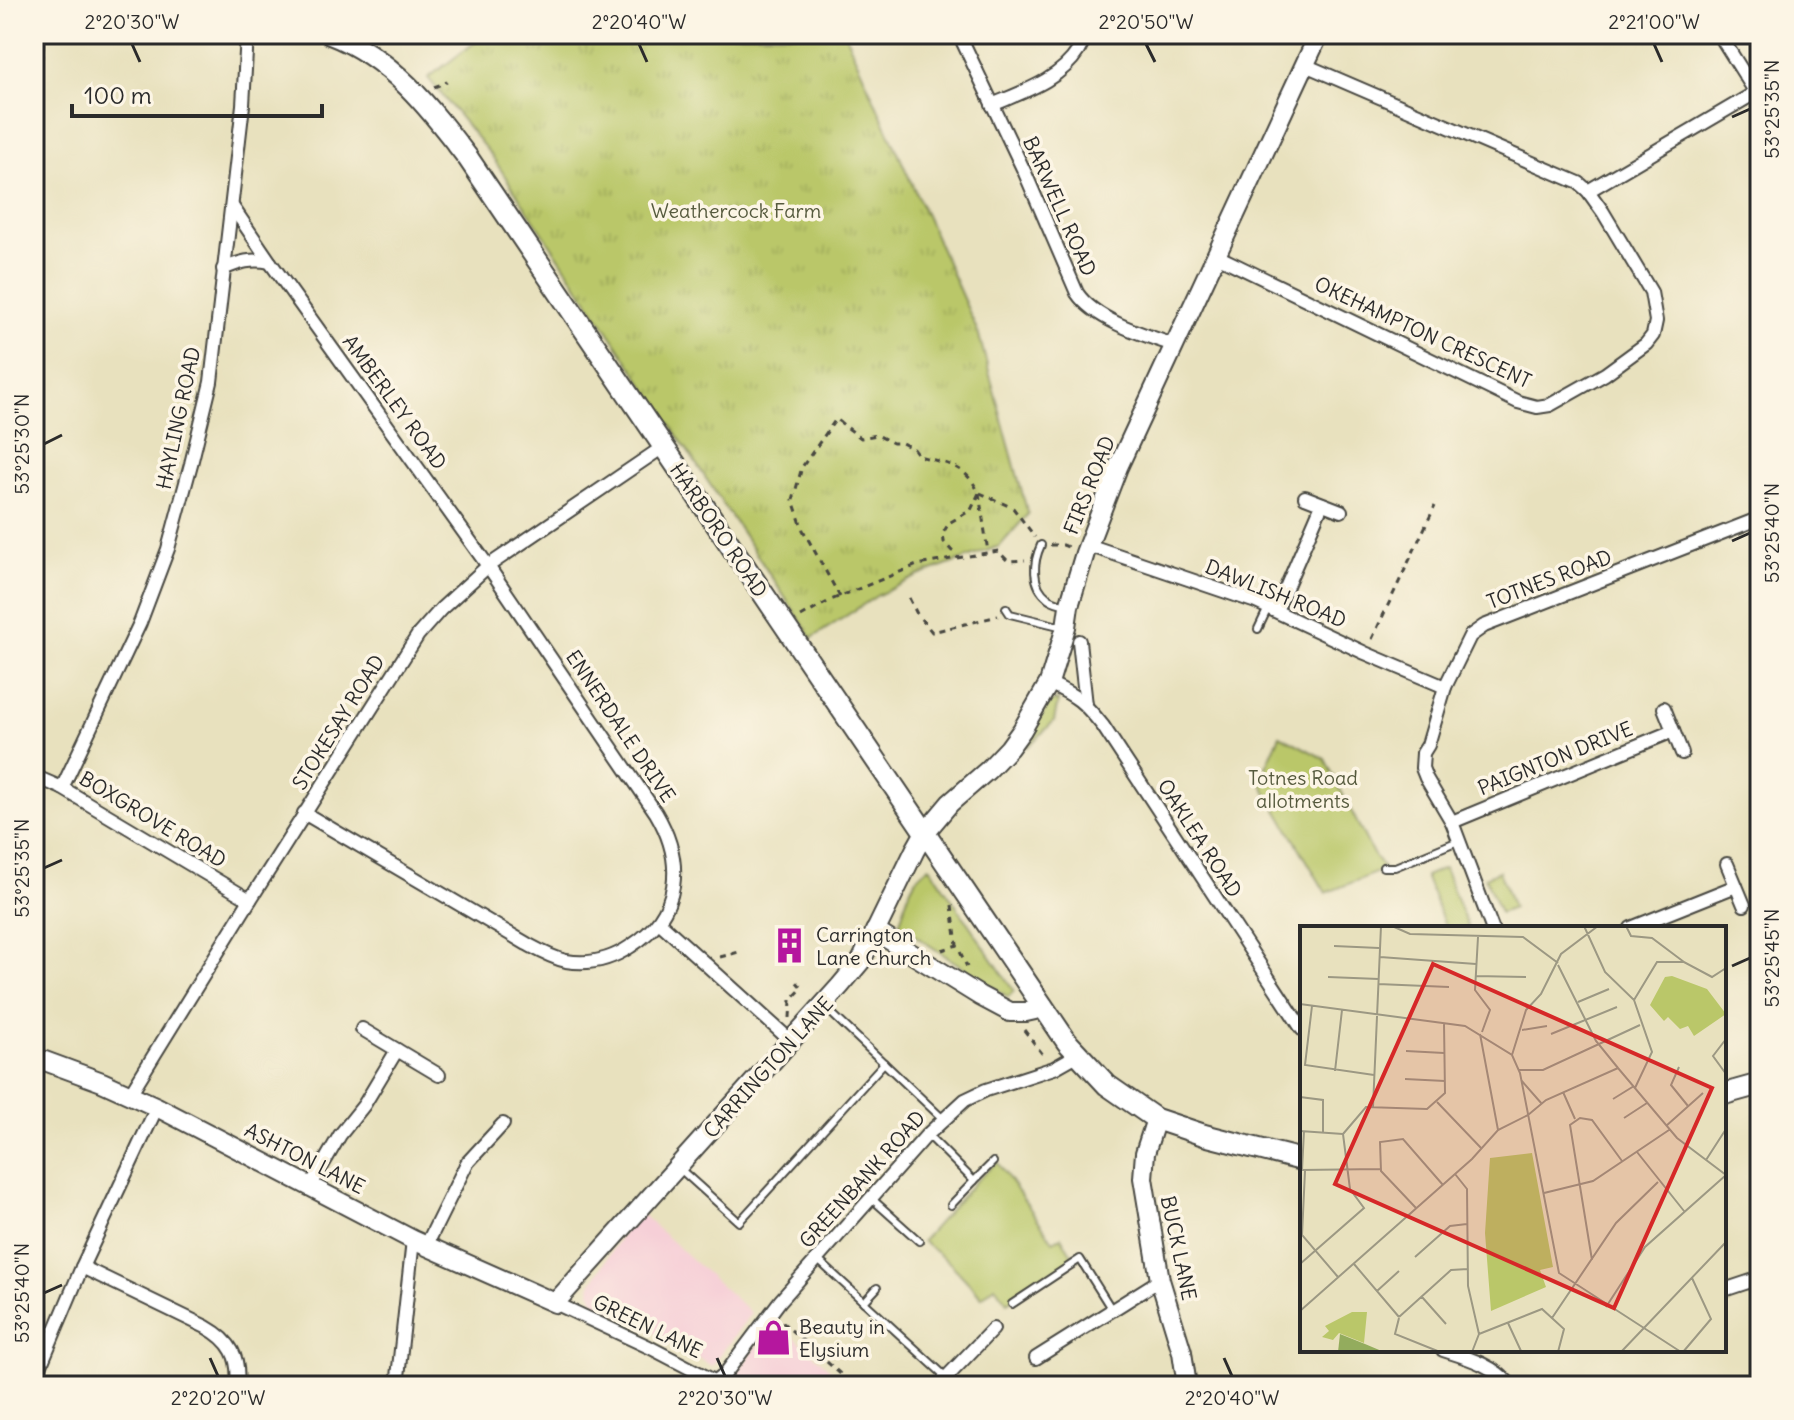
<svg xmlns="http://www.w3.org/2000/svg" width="1794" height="1420" viewBox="0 0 1794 1420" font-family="Delius,sans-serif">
  <defs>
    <pattern id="park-tufts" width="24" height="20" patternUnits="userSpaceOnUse" patternTransform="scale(2)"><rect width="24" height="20" fill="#bac769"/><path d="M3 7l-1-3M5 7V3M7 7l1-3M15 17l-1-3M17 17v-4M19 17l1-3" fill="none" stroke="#a0ab5b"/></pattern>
  </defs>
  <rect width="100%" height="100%" fill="#fcf5e5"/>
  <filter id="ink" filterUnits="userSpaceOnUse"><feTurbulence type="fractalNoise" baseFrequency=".0125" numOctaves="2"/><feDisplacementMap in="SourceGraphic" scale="16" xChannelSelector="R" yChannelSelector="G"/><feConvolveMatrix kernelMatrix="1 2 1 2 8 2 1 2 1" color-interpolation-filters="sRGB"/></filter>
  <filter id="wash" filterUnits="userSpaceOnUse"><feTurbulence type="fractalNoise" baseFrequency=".006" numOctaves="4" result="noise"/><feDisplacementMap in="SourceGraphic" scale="32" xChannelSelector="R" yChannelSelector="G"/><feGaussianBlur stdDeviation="1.8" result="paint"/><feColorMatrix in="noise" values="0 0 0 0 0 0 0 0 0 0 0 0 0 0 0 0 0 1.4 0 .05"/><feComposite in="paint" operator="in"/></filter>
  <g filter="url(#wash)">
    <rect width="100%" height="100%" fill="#e8e1be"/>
    <!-- built -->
    <g fill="#f6cfd7">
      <path d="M637,1210L751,1313L712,1366L651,1331L598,1304L593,1299L590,1286Z"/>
      <path d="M776,1321L849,1386H721L733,1378Z"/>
    </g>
    <!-- green -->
    <g fill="#bac769" stroke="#72794a" stroke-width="2">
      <path d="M1052,701H1058L1054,721L1028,747L1024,744C1032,732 1043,711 1052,701Z"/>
      <path d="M1280,735L1325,759L1373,854L1383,867L1378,872L1326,893L1260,781Z"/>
      <path d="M930,867L1014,991L1008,997L899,925C906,905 909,877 930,867Z"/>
      <path d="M1444,868L1468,928H1446L1425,876Z"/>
      <path d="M1499,871L1513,908L1500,913L1485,877Z"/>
      <path d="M997,1162L1053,1241L1061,1237L1075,1259L1007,1302L995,1286L982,1297L951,1264L922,1241L974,1183Z"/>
    </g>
    <!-- park -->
    <path fill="url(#park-tufts)" stroke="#72794a" stroke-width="2" d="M486,34H845L978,332L1028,514L1000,546L918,576L878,595L812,638L491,155L428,78Z"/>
  </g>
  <g filter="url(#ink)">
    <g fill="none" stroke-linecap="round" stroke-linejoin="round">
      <defs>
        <g id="lane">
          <path d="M1041,545C1033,562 1031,585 1048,598C1053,602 1060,603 1066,605"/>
          <path d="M1006,608L1010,614L1063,627"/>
          <path d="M1258,629L1268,608"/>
          <path d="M1383,867H1395L1458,841"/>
          <path d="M826,1008L943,1119"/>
          <path d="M927,1134L974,1181L993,1162"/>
          <path d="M679,1168L739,1222L884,1063"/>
          <path d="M871,1198L919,1241"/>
          <path d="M951,1205L974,1181"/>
          <path d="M817,1259L956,1386"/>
          <path d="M864,1302L877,1288"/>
          <path d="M1012,1304L1080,1259L1112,1310"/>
        </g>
        <g id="street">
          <path d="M959,34L1025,173L1077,293C1095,320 1144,335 1174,345"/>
          <path d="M1719,34L1758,96"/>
          <path d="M34,67L38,34"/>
          <path d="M992,105C1022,92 1060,80 1078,51C1081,46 1084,40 1086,34"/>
          <path d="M1588,191L1760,90"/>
          <path d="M232,206L270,262L488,566L656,813C685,862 681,914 631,946C612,959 589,965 566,961C552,958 540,951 527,944L304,813"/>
          <path d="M1217,256L1518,402L1537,407L1550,405L1605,374L1646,344L1653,335L1656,321L1651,292L1603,212L1588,191L1579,183L1305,65"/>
          <path d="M223,269C239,262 252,258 270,262"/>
          <path d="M1305,497L1341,511"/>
          <path d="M1088,545L1256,602L1365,653L1445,687"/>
          <path d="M1276,611L1322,504"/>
          <path d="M1079,641L1086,705"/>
          <path d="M1049,683C1078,697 1083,701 1103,726L1302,1029"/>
          <path d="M1664,708L1682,753"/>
          <path d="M34,776L62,788L250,900"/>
          <path d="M62,788L140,623L168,549L191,464L211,382L243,105L247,34"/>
          <path d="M1452,822L1673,731"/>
          <path d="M1727,864L1744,905"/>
          <path d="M659,922L791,1041"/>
          <path d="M1492,928L1452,822L1426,778L1422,768L1423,753L1428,745L1445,687L1470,636L1484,626L1760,518"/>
          <path d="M1631,928L1736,886"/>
          <path d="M362,1029L439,1075"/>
          <path d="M130,1094L250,900L418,635L441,609L488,566L663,447"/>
          <path d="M311,1185L340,1135L364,1105L397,1050"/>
          <path d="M426,1246L467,1163L503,1124"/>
          <path d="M82,1267L206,1327C231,1341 240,1357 237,1386"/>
          <path d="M1724,1290L1760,1278"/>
          <path d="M555,1303L649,1347L720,1384"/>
          <path d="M1443,1350C1468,1358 1494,1365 1511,1386"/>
          <path d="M1036,1358L1160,1280"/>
          <path d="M37,1374L82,1267L157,1107"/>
          <path d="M397,1386L413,1240"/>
          <path d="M709,1386L725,1374L780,1301L926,1136L965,1100L986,1090L1054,1068L1077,1055"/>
          <path d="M938,1386L993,1329"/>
        </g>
        <g id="secondary">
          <path d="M875,931L980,996L1010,1012H1026L1044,1008"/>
          <path d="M34,1057L102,1082L157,1107L413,1240L555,1303L840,986L861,961L915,850L924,834L950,803L988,770L1009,748L1022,730L1049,683L1066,627L1069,606L1085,553L1118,467L1319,34"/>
          <path d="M1156,1119L1145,1153L1143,1178L1160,1280L1182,1352L1187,1386"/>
        </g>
        <g id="primary">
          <path d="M330,34C391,57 430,108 468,158L1067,1042L1107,1085L1156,1119L1204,1135L1302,1160"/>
          <path d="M1724,1094L1760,1084"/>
        </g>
      </defs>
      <!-- lane casing -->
      <use href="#lane" stroke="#474641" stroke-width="10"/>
      <!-- street casing -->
      <use href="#street" stroke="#474641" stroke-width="16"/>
      <!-- secondary casing -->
      <use href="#secondary" stroke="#474641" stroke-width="22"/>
      <!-- primary casing -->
      <use href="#primary" stroke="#474641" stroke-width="24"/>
      <!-- path -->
      <g stroke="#474641" stroke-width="3" stroke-dasharray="6 6" stroke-linecap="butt">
        <path d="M434,87L447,82"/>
        <path d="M979,493L988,552"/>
        <path d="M980,493L1013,508L1035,537"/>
        <path d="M1050,545H1063L1070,548"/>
        <path d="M840,597L803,530L793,500L802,467L836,419L861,438L877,435L893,443H902L914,449L919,456C947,464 965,464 979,493L971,510L949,523L943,533L944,542L958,558"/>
        <path d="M909,598L917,614L932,632L998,616"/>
        <path d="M801,617L831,600L917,565L998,551L1008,561L1025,560"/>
        <path d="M1372,639L1435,506"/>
        <path d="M952,905L957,945L967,967"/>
        <path d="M942,950L957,945"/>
        <path d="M720,957L739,952"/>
        <path d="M790,1018L791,1000L802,988L796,981"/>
        <path d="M1024,1030L1044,1056"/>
        <path d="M782,1322L854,1386"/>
      </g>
      <!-- lane -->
      <use href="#lane" stroke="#fff" stroke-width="6"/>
      <!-- street -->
      <use href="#street" stroke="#fff" stroke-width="12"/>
      <!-- secondary -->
      <use href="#secondary" stroke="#fff" stroke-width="18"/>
      <!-- primary -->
      <use href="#primary" stroke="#fff" stroke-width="20"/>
    </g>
  </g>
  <!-- ticks -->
  <path fill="none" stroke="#2b2b2b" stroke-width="3" d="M132,44L140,62M639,44L647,62M1146,44L1155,62M1654,44L1662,62M1732,117L1750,109M44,444L62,435M1732,541L1750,533M44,868L62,860M1732,966L1750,958M44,1293L62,1285M210,1358L218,1376M717,1358L725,1376M1224,1358L1232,1376"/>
  <!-- icons -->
  <defs>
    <symbol id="building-bare" viewBox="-9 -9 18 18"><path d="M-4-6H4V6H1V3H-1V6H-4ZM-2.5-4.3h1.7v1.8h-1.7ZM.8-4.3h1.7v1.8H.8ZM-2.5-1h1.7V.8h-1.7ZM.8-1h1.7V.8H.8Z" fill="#b5179e" stroke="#fcf5e5" stroke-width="2.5" paint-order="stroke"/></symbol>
    <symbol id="shop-bare" viewBox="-9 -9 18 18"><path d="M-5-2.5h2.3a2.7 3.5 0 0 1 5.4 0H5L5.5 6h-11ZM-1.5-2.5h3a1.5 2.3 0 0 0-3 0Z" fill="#b5179e" stroke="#fcf5e5" stroke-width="2.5" paint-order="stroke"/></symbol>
  </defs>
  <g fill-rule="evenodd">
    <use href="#building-bare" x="764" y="920" width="51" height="51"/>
    <use href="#shop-bare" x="748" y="1312" width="51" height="51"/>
  </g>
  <g text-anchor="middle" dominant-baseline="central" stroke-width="7" stroke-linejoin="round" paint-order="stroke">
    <!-- street labels -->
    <g font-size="20" fill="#2b2b2b" stroke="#fcf5e5">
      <text transform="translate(1060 206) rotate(66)">BARWELL ROAD</text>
      <text transform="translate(1423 332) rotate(25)">OKEHAMPTON CRESCENT</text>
      <text transform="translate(395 402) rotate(54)">AMBERLEY ROAD</text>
      <text transform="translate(178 418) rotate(-78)">HAYLING ROAD</text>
      <text transform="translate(1089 485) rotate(-68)">FIRS ROAD</text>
      <text transform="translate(719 530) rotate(56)">HARBORO ROAD</text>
      <text transform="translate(1549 579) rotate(-21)">TOTNES ROAD</text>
      <text transform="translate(1276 593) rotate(22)">DAWLISH ROAD</text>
      <text transform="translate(338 722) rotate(-58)">STOKESAY ROAD</text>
      <text transform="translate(621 726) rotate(56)">ENNERDALE DRIVE</text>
      <text transform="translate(1555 758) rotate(-22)">PAIGNTON DRIVE</text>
      <text transform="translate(153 819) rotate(31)">BOXGROVE ROAD</text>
      <text transform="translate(1200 838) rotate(57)">OAKLEA ROAD</text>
      <text transform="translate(768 1067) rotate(-48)">CARRINGTON LANE</text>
      <text transform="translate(305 1158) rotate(27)">ASHTON LANE</text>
      <text transform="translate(862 1179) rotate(-48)">GREENBANK ROAD</text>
      <text transform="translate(1179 1248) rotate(78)">BUCK LANE</text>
      <text transform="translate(648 1326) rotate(26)">GREEN LANE</text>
    </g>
    <!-- park labels -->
    <g font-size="20" fill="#565a3e" stroke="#fcf5e5">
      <text x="736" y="210">Weathercock Farm</text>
      <text x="1303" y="777">Totnes Road<tspan x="1303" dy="23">allotments</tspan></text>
    </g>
    <!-- poi labels -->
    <g font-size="20" fill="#2b2b2b" stroke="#fcf5e5" text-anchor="start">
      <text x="816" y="934">Carrington<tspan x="816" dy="23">Lane Church</tspan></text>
      <text x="799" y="1326">Beauty in<tspan x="799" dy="23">Elysium</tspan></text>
    </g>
  </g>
  <!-- overview -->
  <g transform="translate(1300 926)">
    <rect width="426" height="426" fill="#e8e1be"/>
    <path d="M40,408L65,418L84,426H38Z" fill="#93ac5d"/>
    <path d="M372,50L407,63L426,88L394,110L388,100L380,103L368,91L364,95L350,79L365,51ZM232,227L253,341L240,344L246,361L191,385L185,307L190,232ZM52,386H67L64,417L39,407L33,414L22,411L29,405L25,400Z" fill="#bac769"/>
    <path fill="none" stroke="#9c9883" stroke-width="2" d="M92,0L110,8L223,11L258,37M284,0L305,46L334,74L352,126L335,162M326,0L331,10L352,12L384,36M178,11L175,64L190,84L182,106M34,20L79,22M80,31L176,38M258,39L296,115L318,142M175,50L226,51M28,51L79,53M78,58L149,61M334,74L357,36H384L412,51L426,42M278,76L309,63M0,78L165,100L212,129L220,147L259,347L381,426M12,80L5,139L74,149M222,104L247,100M180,108L198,204M251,108L317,81M426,113L413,130L426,148M106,125L144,127M212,129L226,84L241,68L261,28L298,0M379,141L371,159L388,180M219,144H243L340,99M35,145L42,84M105,153L145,155M221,154L242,178M263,166L275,193M0,171L23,174V206M313,173L334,160M137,176L182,223M73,181L81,0M228,189L246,174L318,142L377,212L426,249M324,192L347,177M366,200L403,167M0,205L43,208M43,208L66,181L127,183L145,167L144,97M337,226L384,285M406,234L426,203M0,244L81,243M2,244L4,205M5,245L2,309L38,351M155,248L167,263L168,360L179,408L172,426M244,267L293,255L369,204M116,282L81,245L80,216L103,213L143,259M115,331L150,300L167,298M292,334L270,199L280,192L292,194L322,235M0,338L64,282L50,263L43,208M54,338L99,391M77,365L99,345M122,371L146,398M306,381L345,321L426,249M0,385L172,233L198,204L228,189M99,391L151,344L168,343M99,392L95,408L140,426M252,392L316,297L358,256M208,397L221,425M179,408L242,383L264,403L258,426M321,426L426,316M383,426L411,393L392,352"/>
    <path fill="#d62828" fill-opacity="0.15" stroke="#d62828" stroke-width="4" d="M133,38L412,162L314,382L35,258Z"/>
    <rect width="426" height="426" fill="none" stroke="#2b2b2b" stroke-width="4"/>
  </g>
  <!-- margin -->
  <rect width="1794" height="1420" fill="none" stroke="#fcf5e5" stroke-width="88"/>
  <!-- scale -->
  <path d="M72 104v12h250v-12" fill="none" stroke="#2b2b2b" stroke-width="4"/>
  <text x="84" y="104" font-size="24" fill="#2b2b2b" stroke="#fcf5e5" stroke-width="6" paint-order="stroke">100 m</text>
  <rect x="44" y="44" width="1706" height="1332" fill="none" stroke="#2b2b2b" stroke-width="3"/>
  <g font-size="20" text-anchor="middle" fill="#2b2b2b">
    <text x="132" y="29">2°20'30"W</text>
    <text x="639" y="29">2°20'40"W</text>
    <text x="1146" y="29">2°20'50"W</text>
    <text x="1654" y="29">2°21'00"W</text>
    <text transform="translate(1772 109) rotate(-90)" y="7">53°25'35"N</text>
    <text transform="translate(22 444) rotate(-90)" y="7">53°25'30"N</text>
    <text transform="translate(1772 533) rotate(-90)" y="7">53°25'40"N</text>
    <text transform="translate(22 868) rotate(-90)" y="7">53°25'35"N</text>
    <text transform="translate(1772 958) rotate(-90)" y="7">53°25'45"N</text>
    <text transform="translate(22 1293) rotate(-90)" y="7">53°25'40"N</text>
    <text x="218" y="1405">2°20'20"W</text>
    <text x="725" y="1405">2°20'30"W</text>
    <text x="1232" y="1405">2°20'40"W</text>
  </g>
</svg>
